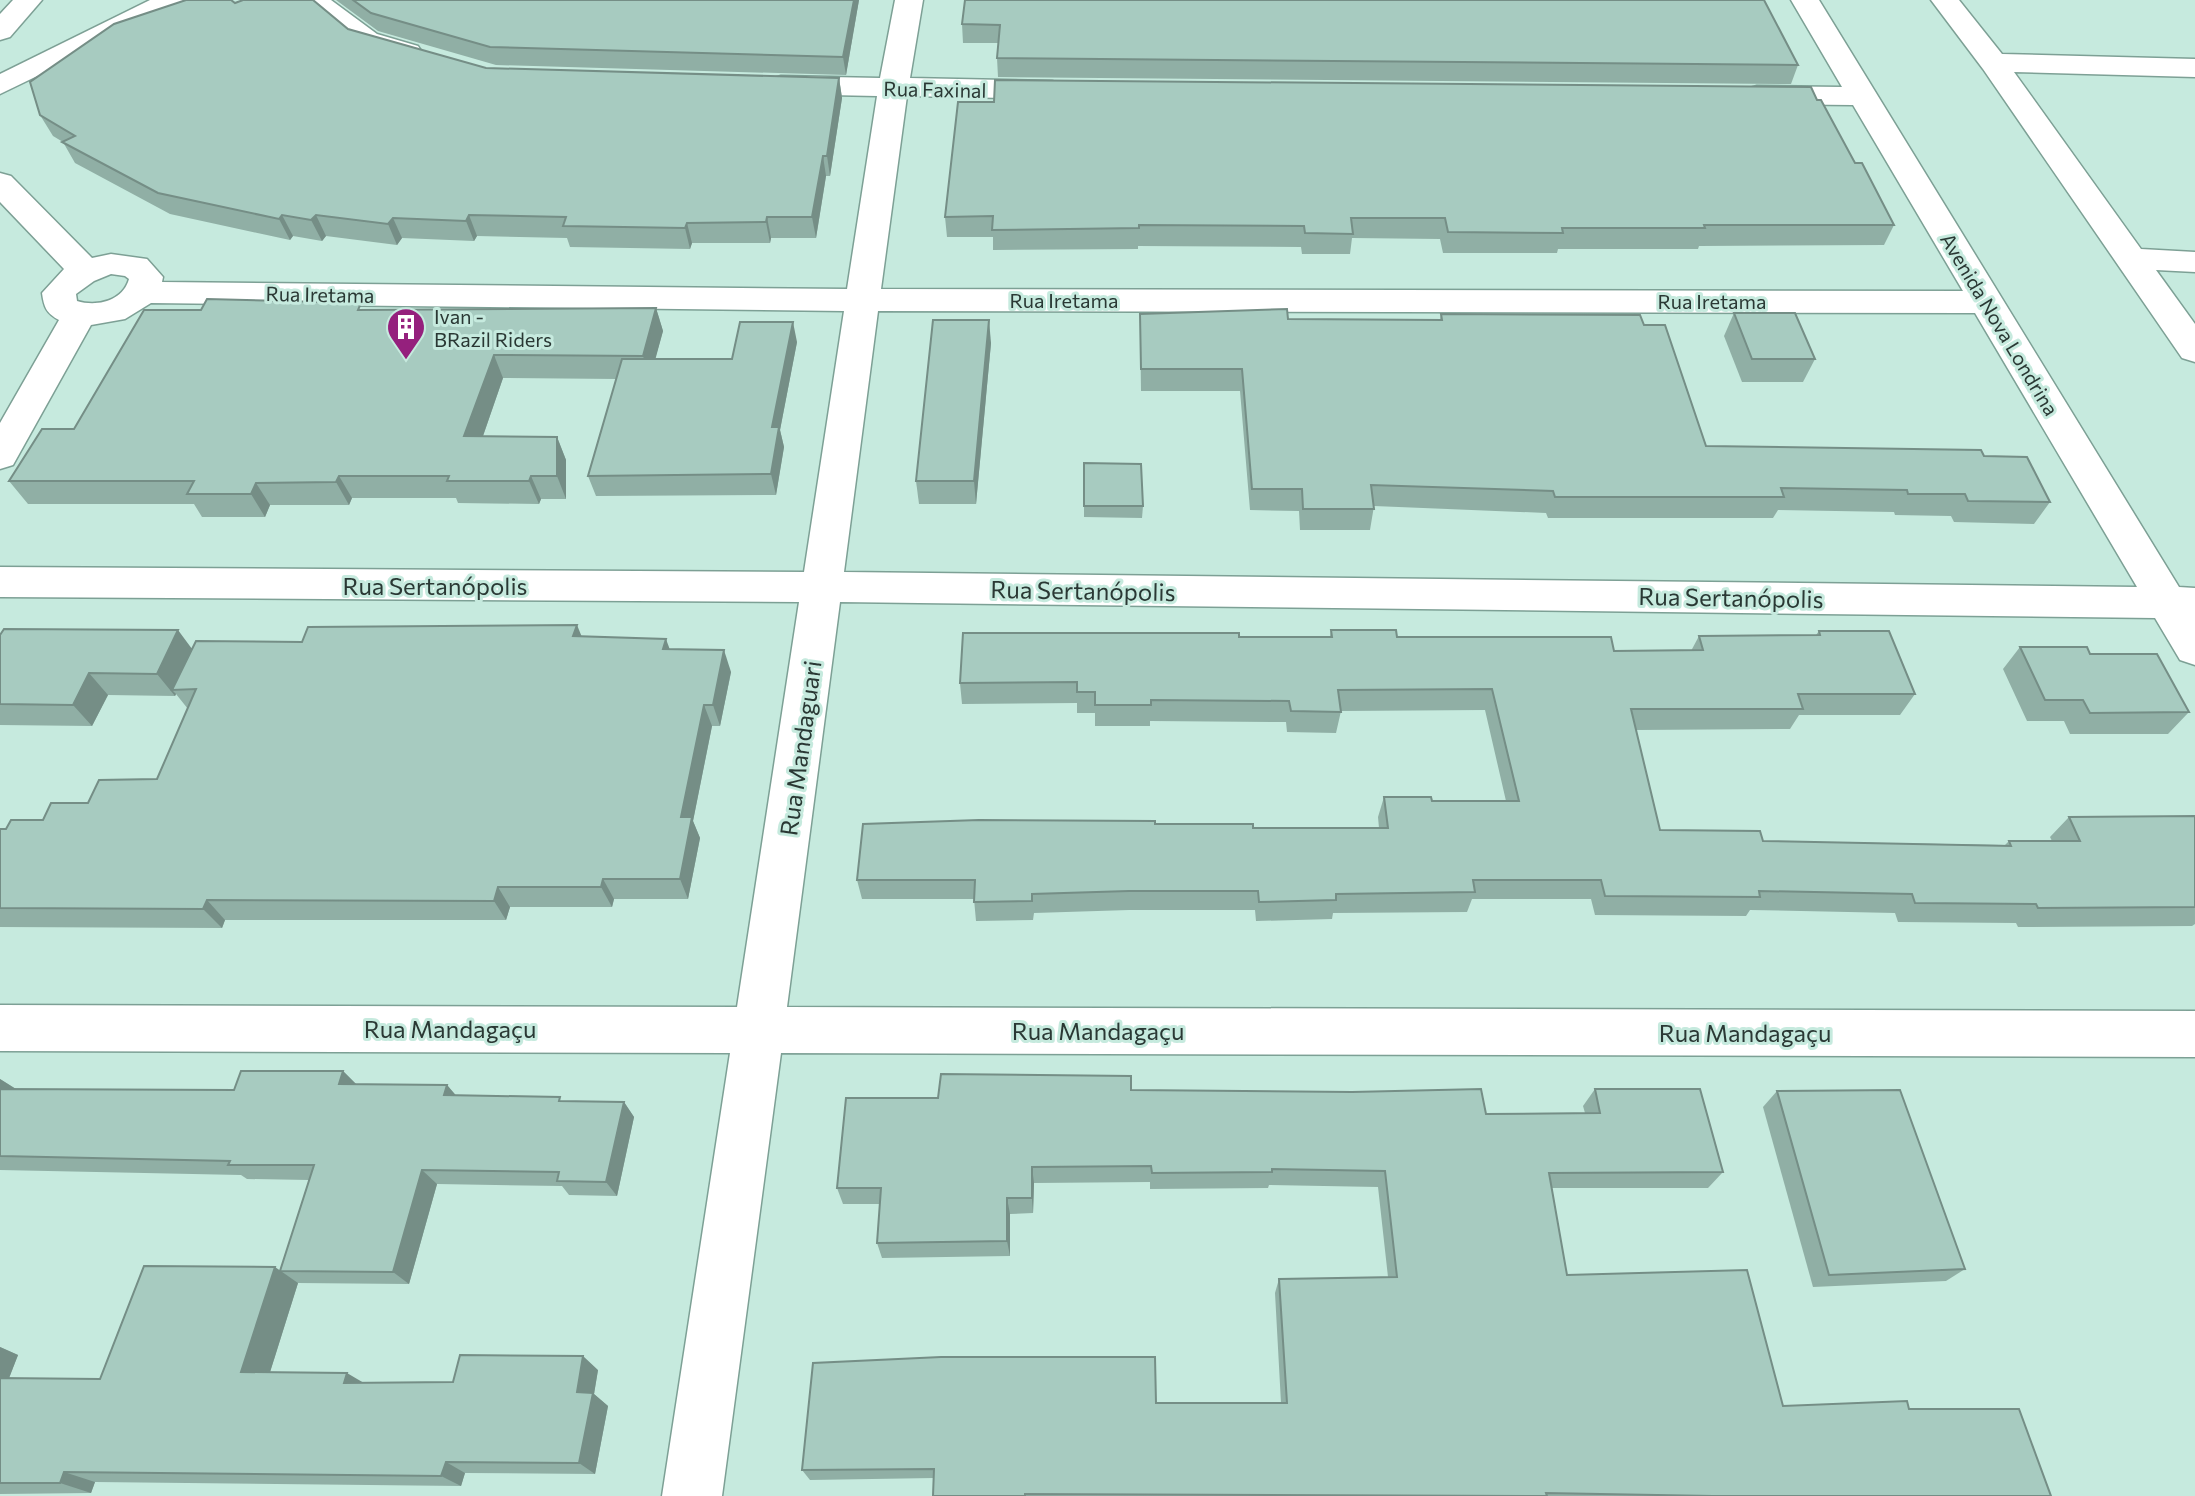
<svg xmlns="http://www.w3.org/2000/svg" width="2195" height="1496" viewBox="0 0 2195 1496" font-family="Commissioner,sans-serif">
  <rect width="100%" height="100%" fill="#c6eade"/>
  <g fill="none" stroke-linecap="round" stroke-linejoin="round">
    <defs>
      <g id="minor">
        <path d="M13,0H42L10,37L0,40V14Z"/>
        <path d="M150,0H186L182,6L0,94V74Z"/>
        <path d="M299,0H331L377,34L418,46L422,52L418,58C385,66 318,27 299,0Z"/>
        <path d="M895,0H923L910,78L1052,81L1063,84L1067,90L1063,96L1052,99L907,96L881,289L1963,291L1853,105L1757,104L1746,101L1742,95L1746,89L1757,86L1842,87L1791,0H1819L2179,587L2195,588V665L2180,660L2155,618L840,602L787,1007L2195,1011V1057L781,1053L722,1496H662L730,1053L0,1051V1005L737,1007L799,602L0,597V567L804,572L844,311L151,303L125,319L91,325L13,465L0,469V423L59,320C46,313 44,307 42,293L64,269L0,202V173L11,176L92,258L111,254L147,259L163,277L162,282L847,289L877,96L781,94L771,91L766,85L771,79L781,76L880,78ZM111,274L125,276L129,279C123,301 97,307 77,301L76,294L94,281ZM878,311L1975,313L2137,587L844,572Z"/>
        <path d="M1931,0H1959L2002,54L2195,59V77L2014,72L2141,249L2195,252V272L2156,270L2195,324V362L2182,358L1983,69Z"/>
      </g>
    </defs>
    <!-- minor casing -->
    <use href="#minor" stroke="#7da095" stroke-width="3"/>
    <!-- minor -->
    <use href="#minor" fill="#fff" fill-rule="evenodd"/>
  </g>
  <!-- wall -->
  <g fill="#90afa5">
    <path d="M336,0H859L846,75L496,65L378,31Z"/>
    <path d="M965,0L1798,65L1791,84L998,77L997,58L999,43H963L962,24Z"/>
    <path d="M235,3L348,29L486,68L839,78L842,98L830,176H826L816,238H771L770,243H692L690,249L570,247L567,238L477,236L474,241L402,238L397,245L326,236L322,241L293,236L290,240L170,214L75,163L63,142L53,136L40,115Z"/>
    <path d="M1817,100L1894,225L1884,245L1699,246L1698,249H1558L1557,253H1443L1440,239L1352,238L1350,254H1302L1301,247L1138,246V249L993,250V237H947L945,217Z"/>
    <path d="M656,308L663,331L655,359H732L797,342L780,430L784,447L776,495L596,496L588,476L617,379L503,378L483,436L557,437L566,460V499H541L539,504L458,503L456,498H352L349,505H270L265,517H202L194,504H28L9,481L74,429L364,310Z"/>
    <path d="M1734,313L1815,359L1803,382H1742L1724,336Z"/>
    <path d="M1140,314L1288,319L1440,320L1441,314L1644,325L1706,446L1984,456L2050,502L2034,524L1954,522L1951,516L1895,515L1894,512L1778,510L1773,518H1548L1546,513L1374,506L1370,530H1300L1299,511L1250,510L1240,391H1141Z"/>
    <path d="M991,343L976,504H919L916,481Z"/>
    <path d="M1084,463L1143,506L1142,518L1084,517Z"/>
    <path d="M1331,630L1397,637L1614,651H1691L1699,636L1816,635L1819,631L1915,694L1900,715H1799L1790,729L1636,730L1660,830L1763,841L2005,845L2009,841H2052L2050,837L2069,817L2195,816V924L2192,926L2018,927L2016,923L1898,922L1895,913L1750,910L1746,916L1595,915L1591,899H1472L1467,912L1333,913L1332,919L1256,921L1255,910H1129L1034,913L1033,920L976,921L974,899H862L857,880L1155,824L1253,828H1379L1378,817L1384,797L1432,801H1506L1485,710L1341,711L1336,733L1287,732L1286,722L1150,721V726H1095V713H1077V703L962,704L960,683L1239,637H1330Z"/>
    <path d="M0,635L192,648L302,642L582,636L670,649L731,672L720,726H712L693,821L700,838L688,899H614L612,907H510L506,920H225L222,928L0,927V829H6L43,820L88,803L157,779L188,709L176,694L175,696L108,695L92,726L0,725Z"/>
    <path d="M2020,647L2090,654L2189,712L2168,734H2070L2064,721H2027L2003,669Z"/>
    <path d="M343,1071L356,1084L447,1085L456,1096L563,1101L624,1102L634,1117L617,1196L569,1195L562,1186L437,1184L409,1284L298,1283L270,1372L364,1383L453,1382L598,1370L594,1394L608,1406L595,1474L465,1473L461,1486L95,1482L91,1493L0,1494V1347L18,1355L9,1378L100,1379L280,1271L309,1180L247,1179L241,1175L0,1170V1079L16,1089L234,1090Z"/>
    <path d="M1595,1089L1723,1172L1708,1188H1552L1567,1275L1783,1406L1909,1409L2051,1496H933L934,1478L810,1480L802,1470L1156,1403H1281L1275,1293L1279,1279L1388,1277L1378,1187L1269,1185L1268,1188L1150,1189V1182L1034,1183L1033,1213L1010,1214V1256L882,1258L877,1243L880,1204H843L837,1188L938,1098L1131,1090L1486,1114L1585,1113L1583,1106Z"/>
    <path d="M1777,1091L1965,1269L1946,1281L1813,1287L1763,1107Z"/>
  </g>
  <!-- shaded-wall -->
  <g fill="#758e86">
    <path d="M854,0H859L846,75L843,57Z"/>
    <path d="M839,78L842,98L830,176L827,156Z"/>
    <path d="M823,156L826,176L816,238L812,217Z"/>
    <path d="M282,215L293,236L290,240L279,219Z"/>
    <path d="M316,215L326,236L322,241L311,220Z"/>
    <path d="M469,215L477,236L474,241L466,221Z"/>
    <path d="M767,217L771,238L770,243L766,222Z"/>
    <path d="M393,218L402,238L397,245L388,224Z"/>
    <path d="M687,223L692,243L690,249L685,228Z"/>
    <path d="M656,308L663,331L650,379L643,356Z"/>
    <path d="M989,320L991,343L976,504L974,481Z"/>
    <path d="M793,322L797,342L780,430L784,447L776,495L771,474L772,427Z"/>
    <path d="M494,355L503,378L475,459L464,436Z"/>
    <path d="M557,437L566,460V499L557,476Z"/>
    <path d="M339,476L352,498L349,505L336,482Z"/>
    <path d="M531,476L541,499L539,504L529,481Z"/>
    <path d="M256,483L270,505L265,517L251,494Z"/>
    <path d="M577,625L586,647L573,636Z"/>
    <path d="M178,630L195,653L172,690L176,694L175,696L157,674Z"/>
    <path d="M666,639L674,661L663,649Z"/>
    <path d="M724,650L731,672L720,726L713,705Z"/>
    <path d="M89,673L108,695L92,726L73,705Z"/>
    <path d="M704,705L712,726L693,821L700,838L688,899L680,879L681,817Z"/>
    <path d="M603,879L614,899L612,907L601,887Z"/>
    <path d="M498,887L510,907L506,920L494,901Z"/>
    <path d="M207,900L225,920L222,928L203,909Z"/>
    <path d="M343,1071L359,1087L339,1084Z"/>
    <path d="M0,1079L19,1091L0,1096Z"/>
    <path d="M447,1085L460,1100L444,1095Z"/>
    <path d="M624,1102L634,1117L617,1196L606,1182Z"/>
    <path d="M1032,1167L1034,1183L1033,1213L1032,1198Z"/>
    <path d="M422,1170L437,1184L409,1284L393,1272Z"/>
    <path d="M1007,1198L1010,1214V1256L1007,1241Z"/>
    <path d="M275,1267L298,1283L266,1385L241,1372Z"/>
    <path d="M0,1347L18,1355L4,1391L0,1390Z"/>
    <path d="M583,1356L598,1370L594,1394L608,1406L595,1474L579,1463L577,1392Z"/>
    <path d="M347,1373L369,1386L344,1383Z"/>
    <path d="M446,1462L465,1473L461,1486L441,1476Z"/>
    <path d="M64,1472L95,1482L91,1493L60,1483Z"/>
  </g>
  <!-- building -->
  <g fill="#a7cbc0" stroke="#758e86" stroke-width="2">
    <path d="M186,0H231L235,3L243,0H313L348,29L486,68L839,78L827,156H823L812,217H767L766,222L687,223L685,228L563,226L566,217L469,215L466,221L393,218L388,224L316,215L311,220L282,215L279,219L158,193L62,142L75,136L40,115L30,82L114,24Z"/>
    <path d="M353,0H854L843,57L490,47L371,13Z"/>
    <path d="M965,0H1764L1798,65L997,58L1000,25L962,24Z"/>
    <path d="M995,80L1811,87L1817,100H1821L1855,163H1862L1894,225H1704L1705,228H1562L1563,233L1448,232L1445,218H1351L1353,234L1305,233L1304,226L1139,225V228L992,230L993,216L945,217L958,102H994Z"/>
    <path d="M207,299L361,303L358,310L656,308L643,356L494,355L464,436L557,437V476H531L529,481H447L449,476H339L336,482L256,483L251,494H187L194,481H9L42,429H74L144,310H201Z"/>
    <path d="M1287,309L1288,319L1442,320L1441,314L1640,315L1644,325H1665L1706,446L1981,450L1984,456L2027,457L2050,502L1968,501L1965,494H1908L1907,490L1781,488L1784,497H1555L1553,491L1371,485L1374,509H1303L1302,489H1252L1242,369H1141L1140,314Z"/>
    <path d="M1734,313H1795L1815,359H1752Z"/>
    <path d="M933,320H989L974,481H916Z"/>
    <path d="M740,322H793L772,427H779L771,474L588,476L622,359H732Z"/>
    <path d="M1084,463L1141,464L1143,506H1084Z"/>
    <path d="M577,625L573,636L666,639L663,649L724,650L713,705H704L681,817H692L680,879H603L601,887H498L494,901L207,900L203,909L0,908V829H6L11,820H43L51,803H88L99,780L157,779L196,689L172,690L196,641L302,642L308,627Z"/>
    <path d="M4,629L178,630L157,674L89,673L73,705L0,704V635Z"/>
    <path d="M1331,630H1396L1397,637H1611L1614,651L1703,650L1699,636L1820,635L1819,631H1889L1915,694H1798L1803,709H1631L1660,830L1760,831L1763,841L2011,846L2009,841H2080L2069,817L2195,816V907L2038,908L2036,904L1915,903L1912,894L1759,891L1760,897L1605,896L1601,880H1473L1475,892L1336,894V900L1259,902L1258,891H1129L1032,894V901L974,902L975,880H857L863,824L979,820L1155,821V824H1253V828H1388L1384,797H1431L1432,801H1519L1492,689L1338,690L1341,712L1291,711L1289,701L1151,700V705H1095V692H1077V682L960,683L963,633H1239V637H1332Z"/>
    <path d="M2020,647H2087L2090,654H2157L2189,712L2090,713L2083,700H2045Z"/>
    <path d="M241,1071H343L339,1084L447,1085L444,1095L560,1097L559,1101L624,1102L606,1182L557,1181L559,1172L422,1170L393,1272L280,1271L314,1165H228L230,1161L0,1156V1089L234,1090Z"/>
    <path d="M941,1074L1131,1076V1090L1352,1092L1481,1089L1486,1114L1600,1113L1595,1089H1700L1723,1172L1549,1173L1567,1275L1747,1270L1783,1406L1907,1401L1909,1409H2019L2051,1496H1713L1546,1493L1547,1496L1025,1494V1496H933L934,1469L802,1470L813,1363L941,1357H1155L1156,1403H1287L1279,1279L1397,1277L1385,1171L1272,1169V1172L1152,1173L1151,1166L1032,1167V1198H1007V1241L877,1243L881,1188H837L846,1098H938Z"/>
    <path d="M1900,1090L1965,1269L1829,1275L1777,1091Z"/>
    <path d="M144,1266L275,1267L241,1372L347,1373L344,1383L453,1382L460,1355L583,1356L577,1392L593,1393L579,1463L446,1462L441,1476L64,1472L60,1483H0V1378L100,1379Z"/>
  </g>
  <!-- icons -->
  <defs>
    <symbol id="building-pin" viewBox="-11 -11 22 30"><path d="M0 17L-7.5 6A9.5 9.5 0 1 1 7.5 6Z" fill="#95207d" stroke="#c6eade"/><path d="M-4-6H4V6H1V3H-1V6H-4ZM-2.5-4.3h1.7v1.8h-1.7ZM.8-4.3h1.7v1.8H.8ZM-2.5-1h1.7V.8h-1.7ZM.8-1h1.7V.8H.8Z" fill="#fff"/></symbol>
  </defs>
  <g fill-rule="evenodd">
    <use href="#building-pin" x="384" y="305" width="44" height="60"/>
  </g>
  <g text-anchor="middle" dominant-baseline="central" stroke-width="6" stroke-linejoin="round" paint-order="stroke">
    <!-- far-street labels -->
    <g font-size="20" fill="#2a3834" stroke="#c6eade">
      <text transform="translate(935 89) rotate(1)">Rua Faxinal</text>
      <text transform="translate(320 294) rotate(1)">Rua Iretama</text>
      <text x="1064" y="300">Rua Iretama</text>
      <text x="1712" y="301">Rua Iretama</text>
      <text transform="translate(2000 324) rotate(59)">Avenida Nova Londrina</text>
    </g>
    <!-- far-poi labels -->
    <g font-size="20" fill="#2a3834" stroke="#c6eade" text-anchor="start">
      <text x="434" y="316">Ivan -<tspan x="434" dy="23">BRazil Riders</tspan></text>
    </g>
    <!-- street labels -->
    <g font-size="24" fill="#2a3834" stroke="#c6eade">
      <text x="435" y="585">Rua Sertanópolis</text>
      <text transform="translate(1083 590) rotate(1)">Rua Sertanópolis</text>
      <text transform="translate(1731 597) rotate(1)">Rua Sertanópolis</text>
      <text transform="translate(800 748) rotate(-82)">Rua Mandaguari</text>
      <text x="450" y="1028">Rua Mandagaçu</text>
      <text x="1098" y="1030">Rua Mandagaçu</text>
      <text x="1745" y="1032">Rua Mandagaçu</text>
    </g>
  </g>
</svg>
